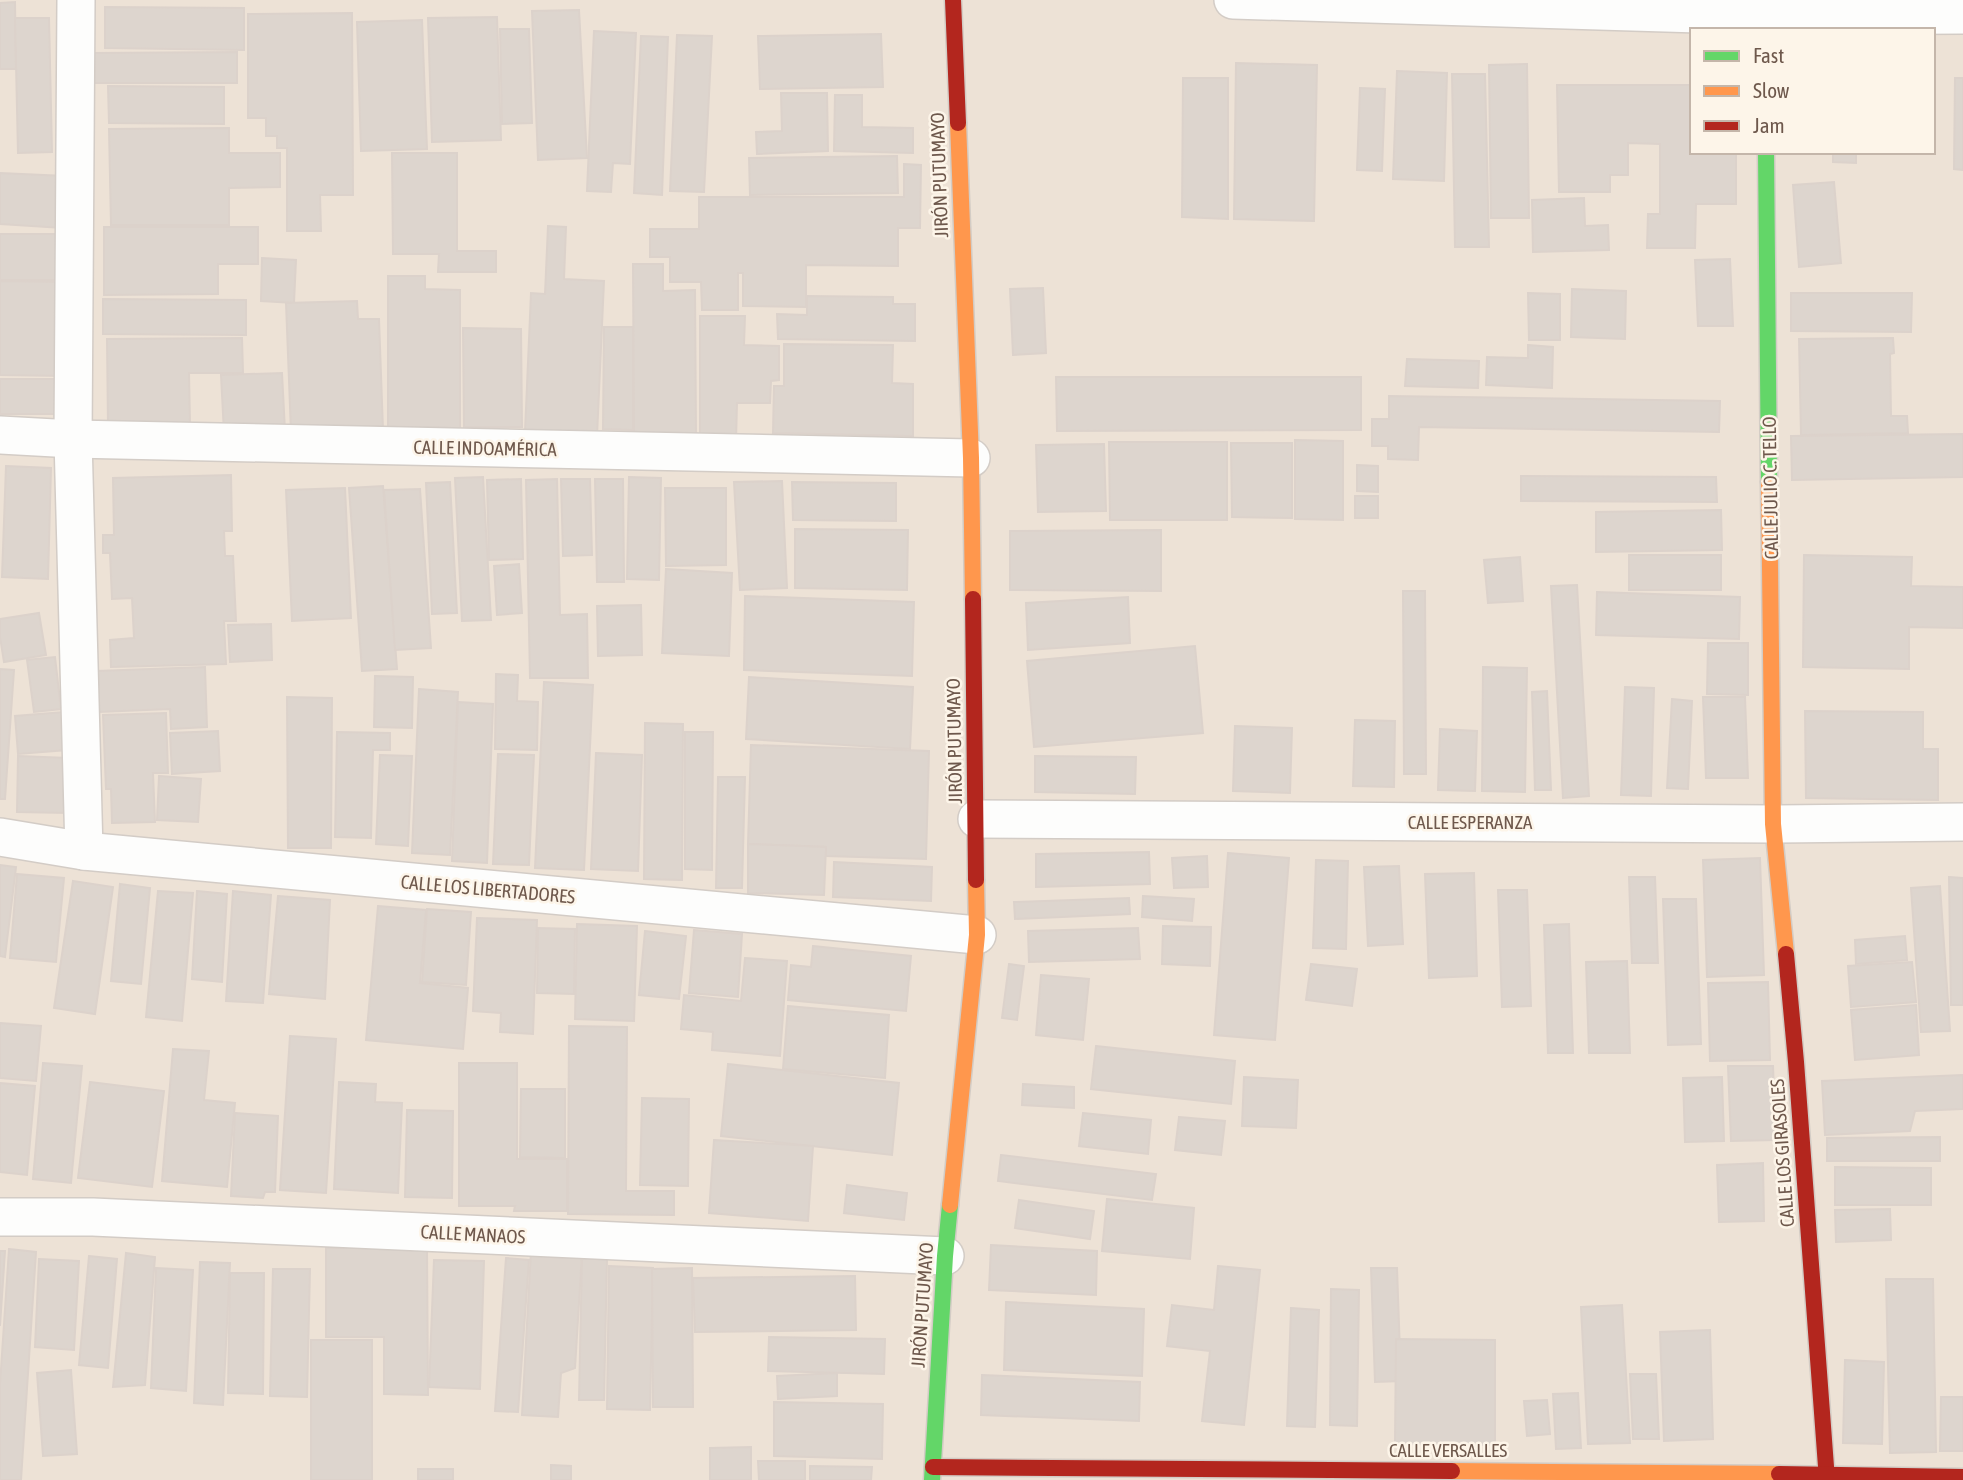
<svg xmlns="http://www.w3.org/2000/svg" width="1963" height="1480" viewBox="0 0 1963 1480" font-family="'Asap Condensed',sans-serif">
  <rect width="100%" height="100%" fill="#f4efe8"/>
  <!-- residential -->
  <path fill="#ede2d6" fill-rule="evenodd" d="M0,0H1963V1480H0ZM1692,30H1933V152H1692Z"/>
  <!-- building -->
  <g fill="#ddd5ce" stroke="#dcd2cb" stroke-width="2">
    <path d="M15,2L16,69H0V3Z"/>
    <path d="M105,7L244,8V50L105,48Z"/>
    <path d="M579,10L587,158L538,160L532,11Z"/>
    <path d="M352,13L353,195H320L321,231H287V148H277V136H266V118H248V14Z"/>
    <path d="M497,17L501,140L432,142L428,18Z"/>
    <path d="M15,18H49L52,152L18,153Z"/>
    <path d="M422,20L427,149L361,151L357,22Z"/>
    <path d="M500,29H529L532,123L502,124Z"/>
    <path d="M594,31L636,33L630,164L613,163L611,192L587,191Z"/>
    <path d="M881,34L883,87L760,89L758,36Z"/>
    <path d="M677,35L712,36L704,192L670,191Z"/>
    <path d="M641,36L668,37L662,195L634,193Z"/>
    <path d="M237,52V83H94V53Z"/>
    <path d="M1690,60H1692V152H1736V204H1696L1695,248H1647L1648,214H1660V144L1628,143V175H1610V192H1559L1557,85H1690Z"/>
    <path d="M1236,63L1317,65L1314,221L1234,219Z"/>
    <path d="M1527,64L1529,218H1491L1489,65Z"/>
    <path d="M1397,71L1447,73L1444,181L1393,179Z"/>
    <path d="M1452,74H1485L1489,247H1455Z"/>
    <path d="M1183,78H1228V219L1182,217Z"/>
    <path d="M1955,78H1963V170L1954,169Z"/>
    <path d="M108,86L224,87V124L109,123Z"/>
    <path d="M1360,88L1385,89L1382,171L1357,170Z"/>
    <path d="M781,93H827L828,151L757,154L756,132L782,131Z"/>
    <path d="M835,95H862V127L913,128V153L834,151Z"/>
    <path d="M229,128V153H280V187L229,188V225H111L109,129Z"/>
    <path d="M1833,152H1856V163L1833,162Z"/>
    <path d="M392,153H457V251H496V272H438L439,254H393Z"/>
    <path d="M897,156L898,193L750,195L749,158Z"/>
    <path d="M904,164L921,165L920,228H898V266L806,265V307L743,306V273H738V310H702L701,282H670V257H650V229H699V197H904Z"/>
    <path d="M0,173L65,176L62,228L0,224Z"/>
    <path d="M1834,182L1841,263L1799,267L1793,185Z"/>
    <path d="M1584,198L1585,226L1608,225L1609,250L1533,252L1532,200Z"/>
    <path d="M548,226L566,227L564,279L604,281L597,436L525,432L531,293L545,294Z"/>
    <path d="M104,227H258V264H218V294L104,295Z"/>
    <path d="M0,234H61L62,280H0Z"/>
    <path d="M262,258L296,260L294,303L261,301Z"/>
    <path d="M1730,259L1733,326H1698L1695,260Z"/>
    <path d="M633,264H663V291L695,290L696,434H634Z"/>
    <path d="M388,276H425V289L460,290V428L388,427Z"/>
    <path d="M0,281L65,282L64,376L0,375Z"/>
    <path d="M1043,288L1046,353L1013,355L1010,289Z"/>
    <path d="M1572,289L1626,291L1625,339L1571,337Z"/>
    <path d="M1528,293L1560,294V340H1529Z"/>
    <path d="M1791,293H1912L1911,332L1791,331Z"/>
    <path d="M807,296L893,297V304H915V341L778,339L777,314L807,315Z"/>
    <path d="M103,299L246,300V335L103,334Z"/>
    <path d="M357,301L358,319H379L383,430L291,432L286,303Z"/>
    <path d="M700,316H745L744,345L779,346V380L771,381L770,403H737L736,441L700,440Z"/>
    <path d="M604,327H633V430L603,429Z"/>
    <path d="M463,328L521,329L522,427H464Z"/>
    <path d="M242,338L243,373H189L190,425H108L107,339Z"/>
    <path d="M1893,338L1894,353L1890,354L1891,416H1907L1908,433L1801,435L1799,339Z"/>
    <path d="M784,344L893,345L892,383L913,384V436L773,433L774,386H784Z"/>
    <path d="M1528,345L1553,347L1552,388L1486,385L1487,357L1528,358Z"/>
    <path d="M1407,359L1479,361L1478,388L1405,386Z"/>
    <path d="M282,373L285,431L224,433L221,375Z"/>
    <path d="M1056,377H1361V430L1057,431Z"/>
    <rect x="0" y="379" width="60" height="35"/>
    <path d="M1389,396L1720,401L1719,432L1419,427L1418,460L1388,459V446H1372V419H1389Z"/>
    <path d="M1963,434V477L1792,480L1791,436Z"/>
    <path d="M1295,440L1343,441V520L1295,519Z"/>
    <path d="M1109,442H1227V520H1110Z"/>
    <path d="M1231,443H1292V518L1232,517Z"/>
    <path d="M1104,444L1106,511L1038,512L1036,445Z"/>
    <path d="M1357,465L1378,466V492L1357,491Z"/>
    <path d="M6,466L51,468L48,579L2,577Z"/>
    <path d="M231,475L232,531H224L225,556H233L236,621H224L226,664L111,667L110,640L134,638L132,598L112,599L110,553H103V535H114L113,478Z"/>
    <path d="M1521,476L1716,477L1717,502L1521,501Z"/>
    <path d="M483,477L491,620L462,621L455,478Z"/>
    <path d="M629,477L661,478L659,580L627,579Z"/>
    <path d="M521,479L523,559L489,560L487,480Z"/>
    <path d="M557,479L560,615L587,614L588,678H530L526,480Z"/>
    <path d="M561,479H590L592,555L563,556Z"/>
    <path d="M595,479H623L624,582H597Z"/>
    <path d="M782,481L787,588L740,590L734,482Z"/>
    <path d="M450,482L457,613L432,614L426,483Z"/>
    <path d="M792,482L896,483V521L793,520Z"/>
    <path d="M383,486L397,669L362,671L349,488Z"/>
    <path d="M345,488L351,618L292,621L286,490Z"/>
    <path d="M665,488H726V565L666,566Z"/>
    <path d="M420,489L431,648L395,650L384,490Z"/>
    <rect x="1355" y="496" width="23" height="22"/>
    <path d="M1721,510L1722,550L1596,552V512Z"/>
    <path d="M795,529L908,530L907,590L795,588Z"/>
    <path d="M1161,530V591L1010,590V531Z"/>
    <rect x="1629" y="555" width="92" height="35"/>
    <path d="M1804,555L1912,557L1911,586L1963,587V628L1909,627V669L1803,667Z"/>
    <path d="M1520,557L1523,601L1488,603L1484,560Z"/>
    <path d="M519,564L522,613L497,615L494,566Z"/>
    <path d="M666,569L732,573L729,656L662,653Z"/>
    <path d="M1577,585L1589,796L1563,798L1551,586Z"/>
    <path d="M1403,591H1425L1426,774H1404Z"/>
    <path d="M1597,592L1740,597L1739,639L1596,635Z"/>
    <path d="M745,596L914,602L912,676L744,670Z"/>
    <path d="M1128,597L1130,643L1028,650L1026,603Z"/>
    <path d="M641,605L642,655L598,656L597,606Z"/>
    <path d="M39,613L46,655L4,662L0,637V619Z"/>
    <path d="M271,624L272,660L230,662L228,625Z"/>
    <path d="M1708,643H1748V695L1707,694Z"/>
    <path d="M1195,646L1203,733L1034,747L1027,661Z"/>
    <path d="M55,657L61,709L34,712L27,660Z"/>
    <path d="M205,667L207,727L171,729L170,709L99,712L97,671Z"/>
    <path d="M1483,667L1527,668L1525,792L1482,791Z"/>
    <path d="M0,669L14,670L5,799H0Z"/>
    <path d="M496,674L518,675L517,701L538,702L537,750L495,749Z"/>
    <path d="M375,676L413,677L412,728L374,727Z"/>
    <path d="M749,677L913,687L910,749L746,739Z"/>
    <path d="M544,682L593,685L584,870L535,868Z"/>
    <path d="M1625,687L1654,688L1651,796L1621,795Z"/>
    <path d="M419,689L458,692L450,855L412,853Z"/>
    <path d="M1547,691L1551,790H1535L1532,692Z"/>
    <path d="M287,697L332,698L331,848H288Z"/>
    <path d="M1703,697H1745L1748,778H1706Z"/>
    <path d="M1672,699L1692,701L1688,789L1667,788Z"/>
    <path d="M458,702L493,704L487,863L452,861Z"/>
    <path d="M1805,711L1923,712V749H1938V800L1806,798Z"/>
    <path d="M64,712L67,750L18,754L15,716Z"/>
    <path d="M166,713L168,773H153L155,822L112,823L111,789H106L103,715Z"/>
    <path d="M1355,720L1395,721L1394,787L1353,786Z"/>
    <path d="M645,723L683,724L682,880L644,879Z"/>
    <path d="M1235,726L1292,728L1290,793L1233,791Z"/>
    <path d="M1440,729L1477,731L1475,791L1438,790Z"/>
    <path d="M218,731L220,771L172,774L170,733Z"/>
    <path d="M337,732L390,733V750H373L371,838L335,837Z"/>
    <path d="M685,732H713L712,870L685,869Z"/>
    <path d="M751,745L929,751L926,859L826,856V847L748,844Z"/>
    <path d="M596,753L642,755L638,871L591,869Z"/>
    <path d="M498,754L534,755L529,865L493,864Z"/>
    <path d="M380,755L412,756L408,846L376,844Z"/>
    <path d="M18,756L68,758V813L17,812Z"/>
    <path d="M1035,756L1136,757L1135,794L1035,792Z"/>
    <path d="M159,776L201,779L198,822L157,820Z"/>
    <path d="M718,777H745L742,888H716Z"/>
    <path d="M748,844L826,847L824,895L748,893Z"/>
    <path d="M1149,852L1150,884L1036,887V854Z"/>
    <path d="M1228,853L1289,858L1275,1040L1214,1035Z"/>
    <path d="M1207,856L1208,887L1174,888L1172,858Z"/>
    <path d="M1760,858L1764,975L1707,977L1703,860Z"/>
    <path d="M1316,860L1348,861L1346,949L1313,948Z"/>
    <path d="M834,862L932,867L931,901L833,897Z"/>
    <path d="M0,865L16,867L5,957L0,956Z"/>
    <path d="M1399,866L1403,944L1368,946L1364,867Z"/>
    <path d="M1474,873L1477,976L1429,978L1425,874Z"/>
    <path d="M17,874L64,878L56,962L10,958Z"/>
    <path d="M1629,877H1655L1658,963H1632Z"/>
    <path d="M1949,877L1963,878V1005H1951Z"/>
    <path d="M73,881L113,887L95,1014L54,1008Z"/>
    <path d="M120,884L150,888L141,984L111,981Z"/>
    <path d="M1940,886L1950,1031L1921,1032L1911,888Z"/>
    <path d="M1498,890H1527L1531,1006L1502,1007Z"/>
    <path d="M158,891L193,893L182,1021L146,1017Z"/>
    <path d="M197,891L227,894L222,982L192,979Z"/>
    <path d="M233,891L271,895L263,1003L226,1001Z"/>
    <path d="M278,896L330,900L325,999L269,994Z"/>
    <path d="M1143,896L1194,899L1192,921L1142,917Z"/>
    <path d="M1129,898L1130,914L1015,919L1014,902Z"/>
    <path d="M1663,899H1696L1701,1044L1668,1045Z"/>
    <path d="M378,906L426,910L420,983L468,988L463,1049L366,1040Z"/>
    <path d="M427,909L471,912L466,985L422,982Z"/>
    <path d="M477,918L537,920L533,1034L500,1032L501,1013L473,1011Z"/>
    <path d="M577,924L637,926L634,1021L575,1019Z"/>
    <path d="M1569,924L1573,1053H1548L1544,925Z"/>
    <path d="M1163,926L1211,927L1210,966L1162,964Z"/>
    <path d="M538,928L575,929L574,994L537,993Z"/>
    <path d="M1138,928L1140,959L1029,962L1028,931Z"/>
    <path d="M694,930L742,934L738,997L689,993Z"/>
    <path d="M645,931L686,936L679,999L639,995Z"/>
    <path d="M1905,936L1907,960L1856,964L1855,940Z"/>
    <path d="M813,946L911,956L906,1011L788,1000L791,965L811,967Z"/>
    <path d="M745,958L787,961L780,1056L712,1050L713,1032L681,1029L684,995L741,1001Z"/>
    <path d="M1627,961L1630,1053H1589L1586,962Z"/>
    <path d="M1912,962L1916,1002L1851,1007L1848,966Z"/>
    <path d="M1009,964L1024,966L1017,1020L1002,1018Z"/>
    <path d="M1311,964L1357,969L1352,1006L1306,1000Z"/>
    <path d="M1041,975L1089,979L1083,1040L1036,1035Z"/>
    <path d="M1768,982L1770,1060L1710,1061L1708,983Z"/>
    <path d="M1916,1005L1919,1055L1855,1060L1851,1010Z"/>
    <path d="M788,1006L889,1015L885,1078L783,1069Z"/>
    <path d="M0,1023L41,1026L36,1081L0,1078Z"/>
    <path d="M569,1026L627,1027L626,1191H674V1215L568,1214Z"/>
    <path d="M290,1036L336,1039L326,1193L280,1190Z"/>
    <path d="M1096,1046L1235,1061L1231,1104L1091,1089Z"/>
    <path d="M173,1049L209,1051L204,1100L235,1103L227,1187L162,1181Z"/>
    <path d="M43,1063L82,1066L71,1183L33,1179Z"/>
    <path d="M459,1063H517V1159H567V1211H514L515,1206H459Z"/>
    <path d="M728,1064L899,1083L892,1155L721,1136Z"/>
    <path d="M1728,1066H1773L1776,1140L1731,1141Z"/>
    <path d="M1963,1075V1109L1915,1111L1910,1131L1825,1135L1822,1081Z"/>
    <path d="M1244,1077L1298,1080L1296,1128L1242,1126Z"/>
    <path d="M1722,1077L1724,1141L1685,1142L1683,1078Z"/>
    <path d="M90,1082L164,1091L152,1187L78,1178Z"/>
    <path d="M339,1082L376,1084L375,1102L402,1103L398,1193L334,1189Z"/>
    <path d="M0,1083L35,1086L27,1175L0,1172Z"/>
    <path d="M1023,1084L1074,1087V1108L1022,1105Z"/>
    <path d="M521,1089H565V1158L520,1157Z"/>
    <path d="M642,1098L689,1099L688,1186L640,1185Z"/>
    <path d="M407,1110L453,1111L452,1198L405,1197Z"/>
    <path d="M235,1113L278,1116L275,1192H265L263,1198L231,1196Z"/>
    <path d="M1083,1113L1151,1120L1148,1154L1079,1146Z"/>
    <path d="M1179,1117L1225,1121L1221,1155L1175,1150Z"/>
    <path d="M1940,1137V1161H1827V1138Z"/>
    <path d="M714,1140L813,1146L808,1221L709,1213Z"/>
    <path d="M1001,1155L1156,1174L1152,1200L998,1181Z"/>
    <path d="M1763,1163L1764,1221L1719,1222L1717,1165Z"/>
    <path d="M1835,1167L1931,1168V1205H1835Z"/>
    <path d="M847,1185L907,1193L904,1220L844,1213Z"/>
    <path d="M1107,1199L1194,1208L1190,1259L1102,1251Z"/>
    <path d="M1019,1200L1094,1211L1090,1239L1015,1228Z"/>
    <path d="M1890,1209L1891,1240L1836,1242L1835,1210Z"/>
    <path d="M991,1245L1097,1251L1096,1295L989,1290Z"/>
    <path d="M326,1248H427L428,1395L384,1394V1337H326Z"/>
    <path d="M9,1249L36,1252L21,1480H0V1384Z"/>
    <path d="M0,1251H5L0,1326Z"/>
    <path d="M531,1251L582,1254L575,1368L561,1373L558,1417L522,1415Z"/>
    <path d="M126,1253L155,1257L145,1385L113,1387Z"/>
    <path d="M89,1256L117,1259L108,1368L79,1365Z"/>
    <path d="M506,1258L529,1260L518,1412L495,1411Z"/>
    <path d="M582,1258L607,1259L604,1400H579Z"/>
    <path d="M39,1259L79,1261L74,1350L35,1347Z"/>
    <path d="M434,1260L484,1261L480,1389L429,1387Z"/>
    <path d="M200,1262L230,1263L223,1405L194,1403Z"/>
    <path d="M609,1266L653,1268L650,1410L607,1409Z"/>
    <path d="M1218,1266L1260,1270L1244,1425L1202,1421L1210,1351L1167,1346L1172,1305L1214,1310Z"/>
    <path d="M156,1268L193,1270L186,1391L151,1388Z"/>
    <path d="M692,1268L693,1407H653L652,1269Z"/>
    <path d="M1371,1268H1397L1401,1381L1375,1382Z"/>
    <path d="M273,1269H310L307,1397L270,1396Z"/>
    <path d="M230,1273H264L263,1394L228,1393Z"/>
    <path d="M855,1276L856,1330L695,1332L693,1278Z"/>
    <path d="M1886,1279H1933L1936,1452L1890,1453Z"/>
    <path d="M1331,1289L1359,1290L1357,1426L1330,1425Z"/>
    <path d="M1006,1302L1144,1309L1142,1376L1004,1370Z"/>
    <path d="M1622,1305L1630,1443L1588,1444L1581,1307Z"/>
    <path d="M1291,1308L1319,1310L1315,1427L1287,1426Z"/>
    <path d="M1710,1330L1713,1439L1664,1441L1660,1332Z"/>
    <path d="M769,1337L885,1339L884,1374L768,1371Z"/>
    <path d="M1396,1339L1495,1340V1445L1395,1444Z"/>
    <rect x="311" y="1340" width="61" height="140"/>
    <path d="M1845,1360L1884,1362L1882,1444L1843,1443Z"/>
    <path d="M71,1370L77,1454L43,1456L37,1373Z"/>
    <path d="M837,1373V1396L778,1399L777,1376Z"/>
    <path d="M1630,1374H1656L1659,1439H1633Z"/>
    <path d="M982,1375L1140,1382L1139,1421L981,1415Z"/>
    <path d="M1578,1393L1581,1448L1556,1449L1553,1394Z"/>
    <path d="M1941,1397H1963V1451H1940Z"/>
    <path d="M1547,1400L1550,1434L1527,1436L1524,1401Z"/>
    <path d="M774,1402L883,1404L882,1459L774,1456Z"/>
    <path d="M751,1447V1480H710V1448Z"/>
    <path d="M758,1461H805V1480H759Z"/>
    <path d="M551,1465L571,1466V1480H551Z"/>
    <path d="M810,1466L872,1467L871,1480H810Z"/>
    <rect x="418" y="1469" width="35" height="11"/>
  </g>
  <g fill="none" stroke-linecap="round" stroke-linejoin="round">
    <defs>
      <g id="street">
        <path d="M76,0L73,439L84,851"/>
        <path d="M1233,0L1765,16L1963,15"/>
        <path d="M0,435L73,439L971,458"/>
        <path d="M977,819L1773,824L1963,822"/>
        <path d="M0,837L84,851L977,935"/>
        <path d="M0,1217H93L945,1256"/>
      </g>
      <g id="fast">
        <path d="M1766,152L1769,482"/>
        <path d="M932,1480L945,1256L950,1205"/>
      </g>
      <g id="slow">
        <path d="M958,123L971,458L973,599"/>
        <path d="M1769,482L1773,824L1786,954"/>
        <path d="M950,1205L977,935L976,880"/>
        <path d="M1452,1471L1779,1474"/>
      </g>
      <g id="jam">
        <path d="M953,0L958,123"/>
        <path d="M973,599L976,880"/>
        <path d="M1786,954L1796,1062L1827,1480"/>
        <path d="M933,1467L1452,1471"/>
        <path d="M1779,1474L1963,1477"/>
      </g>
    </defs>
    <!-- street casing -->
    <use href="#street" stroke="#d3ccc6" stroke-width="40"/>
    <!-- fast casing -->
    <use href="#fast" stroke="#d3ccc5" stroke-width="19"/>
    <!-- slow casing -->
    <use href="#slow" stroke="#d3ccc5" stroke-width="19"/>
    <!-- jam casing -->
    <use href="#jam" stroke="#d3ccc5" stroke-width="19"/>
    <!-- street -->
    <use href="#street" stroke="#fdfdfc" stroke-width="37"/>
    <!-- fast -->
    <use href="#fast" stroke="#63d668" stroke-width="16"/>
    <!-- slow -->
    <use href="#slow" stroke="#ff974d" stroke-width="16"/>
    <!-- jam -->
    <use href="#jam" stroke="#b3261e" stroke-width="16"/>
  </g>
  <g text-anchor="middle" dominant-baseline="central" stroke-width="5" stroke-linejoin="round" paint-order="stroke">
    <!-- street labels -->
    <g font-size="19" fill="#6e584c" stroke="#fdf5e9">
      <text transform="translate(939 175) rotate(-92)">JIRÓN PUTUMAYO</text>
      <text transform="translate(485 448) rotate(1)">CALLE INDOAMÉRICA</text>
      <text transform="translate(1770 488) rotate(-91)">CALLE JULIO C. TELLO</text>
      <text transform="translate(954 741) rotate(-91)">JIRÓN PUTUMAYO</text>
      <text x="1470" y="822">CALLE ESPERANZA</text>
      <text transform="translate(488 889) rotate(5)">CALLE LOS LIBERTADORES</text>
      <text transform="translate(1782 1153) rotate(-94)">CALLE LOS GIRASOLES</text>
      <text transform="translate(473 1234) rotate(3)">CALLE MANAOS</text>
      <text transform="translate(922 1305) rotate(-86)">JIRÓN PUTUMAYO</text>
      <text x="1448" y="1450">CALLE VERSALLES</text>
    </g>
  </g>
  <!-- legend -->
  <rect x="1690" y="28" width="245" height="126" fill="#fdf5e9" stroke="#c4b6aa" stroke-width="2"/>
  <rect x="1704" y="51" width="35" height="10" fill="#63d668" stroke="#c4b6aa" stroke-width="2"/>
  <text x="1753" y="63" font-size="21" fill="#6e584c">Fast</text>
  <rect x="1704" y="86" width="35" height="10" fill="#ff974d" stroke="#c4b6aa" stroke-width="2"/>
  <text x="1753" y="98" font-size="21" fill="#6e584c">Slow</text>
  <rect x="1704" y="121" width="35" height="10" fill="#b3261e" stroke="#c4b6aa" stroke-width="2"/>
  <text x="1753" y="133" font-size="21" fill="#6e584c">Jam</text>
</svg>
